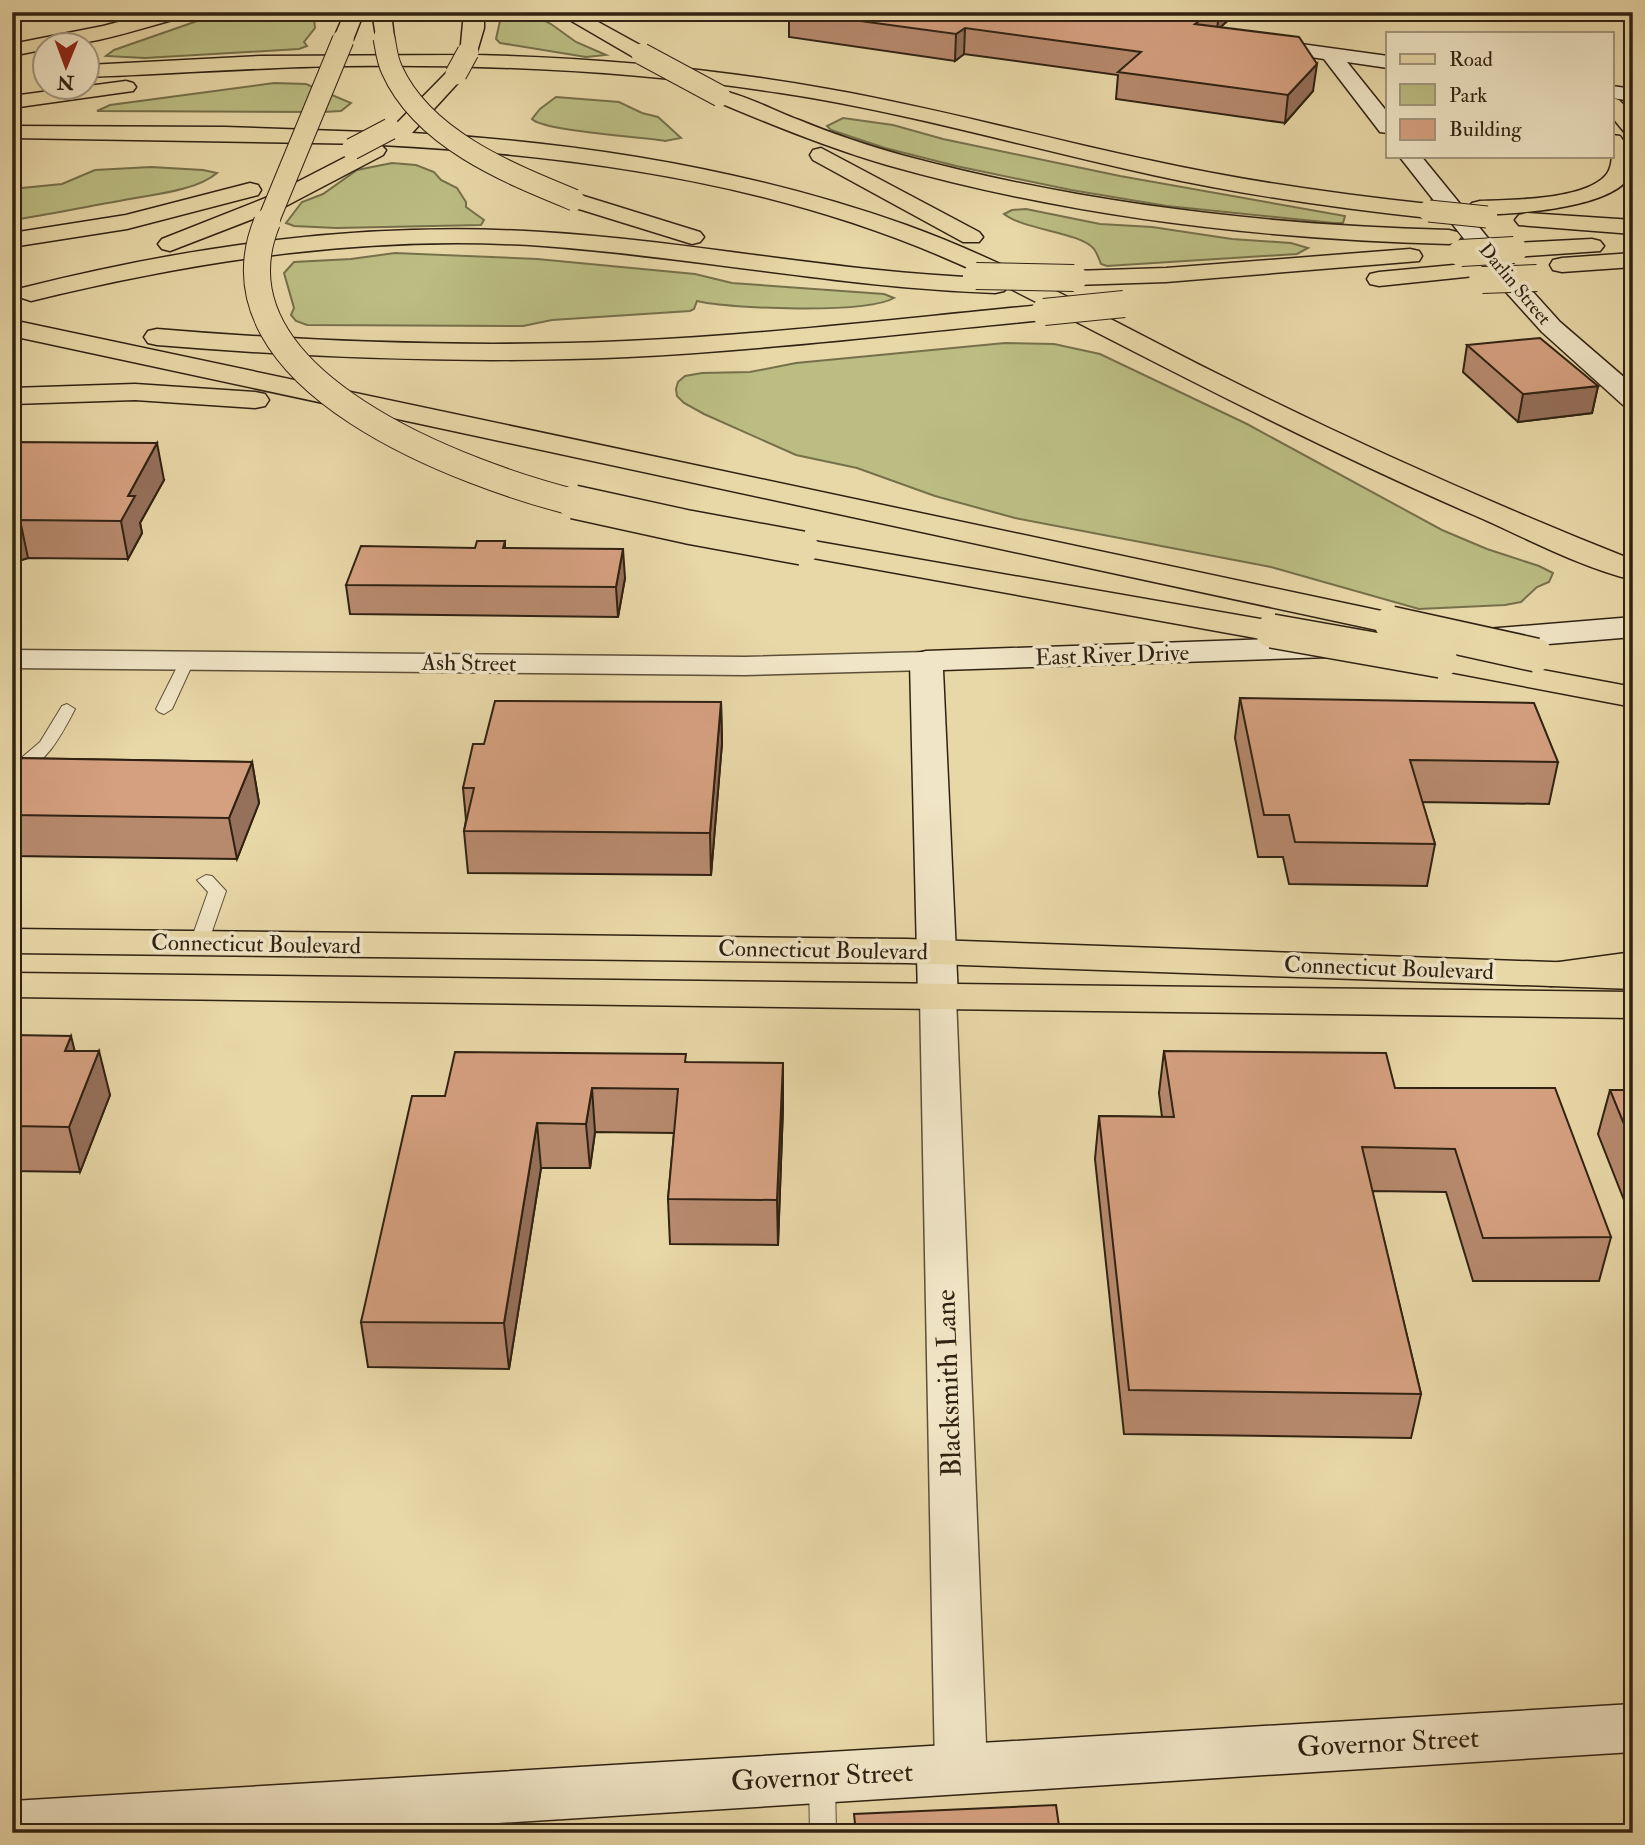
<svg xmlns="http://www.w3.org/2000/svg" width="1645" height="1845" viewBox="0 0 1645 1845" font-family="'IM FELL Double Pica',serif">
  <rect width="100%" height="100%" fill="#e8d7a7"/>
  <filter id="stains"><feTurbulence type="fractalNoise" baseFrequency=".00286" numOctaves="4"/><feColorMatrix values="0 0 0 0 .2 0 0 0 0 .09 0 0 0 0 .02 0 0 0 .5 -.17"/></filter>
  <radialGradient id="worn" r=".72"><stop offset=".6" stop-color="#630" stop-opacity="0"/><stop offset="1" stop-color="#630" stop-opacity=".3"/></radialGradient>
  <!-- green -->
  <g fill="#bbbd83" stroke="#76704a" stroke-width="2">
    <path d="M223,12H319L314,18L315,28L304,42L307,46L299,49L145,58L106,56L114,50Z"/>
    <path d="M502,12H528L551,24L576,42L606,55L586,57L500,43L496,39Z"/>
    <path d="M274,83L306,84L351,103L341,111L322,112L97,111L110,105Z"/>
    <path d="M556,97L619,102L642,113L658,117L681,138L665,141C642,137 543,131 532,119L540,109Z"/>
    <path d="M843,118L893,125L943,139L1120,176L1345,216L1343,223H1334L1167,206L1071,190L956,166L885,148L831,130L827,126Z"/>
    <path d="M392,163L416,165L434,172L441,180L457,188L466,202V207L484,220L481,225L336,228L294,226L286,223L302,202L323,194L357,170Z"/>
    <path d="M151,167L203,170L217,173C195,192 147,195 119,201C83,207 48,215 12,220V189L62,184L95,170Z"/>
    <path d="M1026,209L1100,224L1152,227L1232,239L1291,243L1308,248L1297,254L1107,266L1101,264C1099,259 1097,253 1094,249C1080,232 1024,230 1004,214L1012,210Z"/>
    <path d="M395,253L537,259L695,274L732,283L884,294L894,298C866,314 730,309 697,301L694,309L690,311L552,320L523,326L307,325L296,321L291,315L294,308L284,273L294,262L351,259Z"/>
    <path d="M1005,343L1054,344L1100,354L1247,424L1442,530L1487,549L1539,566L1553,573L1549,582L1537,587L1521,602L1505,605L1419,609L1271,567L1015,518L935,496L857,468L796,455L704,414L684,403L677,396L676,389L678,382L685,376L702,373L750,372L796,363Z"/>
  </g>
  <g fill="none" stroke-linecap="round" stroke-linejoin="round">
    <defs>
      <g id="lane">
        <path d="M187,657L194,661L172,709L164,714L159,712L156,709L180,661Z"/>
        <path d="M67,704L75,709C61,736 44,769 12,777V766L40,742L62,706Z"/>
        <path d="M206,875L212,876L226,891L208,943L199,948L190,943L208,892L197,880Z"/>
        <path d="M822,1770L831,1773L835,1781L836,1833H810L809,1781L813,1773Z"/>
      </g>
      <g id="street">
        <path d="M12,650L745,657L926,652L937,655L941,661L937,667L926,670L745,675L12,668Z"/>
        <path d="M938,986L951,989L956,997L987,1769L979,1785L961,1792L943,1785L935,1769L920,997L925,989Z"/>
      </g>
      <g id="secondary">
        <path d="M1258,38L1388,56V68L1347,62L1388,113V133L1380,132L1324,59L1251,48L1248,44L1251,40Z"/>
        <path d="M1612,86L1633,89V101L1612,98Z"/>
        <path d="M1399,156H1421L1523,281L1560,322L1633,385V407L1623,405L1542,332L1505,291Z"/>
        <path d="M1633,617V637L1474,650L1463,647L1458,640L1463,633L1474,630Z"/>
        <path d="M1330,637L1342,640L1346,647L1342,654L1330,657L943,670L958,997L952,1006L938,1010L924,1006L918,997L910,661L914,654L926,651Z"/>
        <path d="M1633,1704V1752L340,1833H12V1801Z"/>
      </g>
      <g id="primary">
        <path d="M12,929L907,939L1633,965V989L907,963L12,953Z"/>
        <path d="M12,973L1633,992V1018L12,997Z"/>
      </g>
      <g id="highway">
        <path d="M157,12H189L187,16C141,28 93,46 46,46V49L12,56V44L103,26Z"/>
        <path d="M345,12H364L353,40L343,46L333,40Z"/>
        <path d="M372,12H391L394,38L391,42H377Z"/>
        <path d="M464,12H484V28L476,55C594,58 712,68 828,89C937,108 1044,138 1153,161C1244,181 1336,194 1429,204L1437,206L1441,211L1437,216L1429,218C1336,208 1244,195 1153,175C1029,148 907,112 781,93C637,71 491,64 346,66C260,67 174,74 88,77V65L261,56L460,55Z"/>
        <path d="M556,12H580L649,50L652,54L649,58H635Z"/>
        <path d="M456,68L463,70L466,74L412,133C579,142 748,169 906,225C1017,265 1120,326 1226,378C1359,445 1495,505 1633,560V580C1582,568 1524,537 1476,516C1333,454 1195,383 1057,312L1053,317L1044,320C905,333 767,350 628,357C471,364 313,358 157,345L148,343L144,337L148,331L157,329C313,342 470,348 627,341C766,335 904,318 1042,305L1007,287L1004,291L995,293C843,288 695,257 543,246C370,234 199,260 31,301L22,298L18,293L22,288C193,245 365,221 542,232C692,241 839,273 989,278C800,186 590,156 381,145L386,150L383,155L284,207L170,251L162,249L158,244L162,239L268,197L371,144L12,138V126L225,127L396,133L393,129L396,124L449,70Z"/>
        <path d="M126,81L133,83L136,87L133,91L12,108V96Z"/>
        <path d="M720,90C747,96 773,110 799,120C833,134 869,146 905,156C1084,204 1264,225 1449,230L1457,232L1461,237L1457,242L1449,244C1258,239 1071,217 887,165C828,148 770,124 713,100L710,96L713,92Z"/>
        <path d="M1612,98L1619,100L1633,115V134L1625,133L1612,117Z"/>
        <path d="M1612,135L1620,136C1625,143 1631,152 1633,160C1640,209 1510,214 1480,215L1472,213L1468,208L1472,203L1480,201C1511,200 1585,200 1606,175C1614,166 1612,146 1612,135Z"/>
        <path d="M821,148L979,232L983,237L979,242H963L813,160L810,155L813,150Z"/>
        <path d="M250,183L258,185L261,190L258,195L127,229L12,247V233L126,215Z"/>
        <path d="M574,193L700,232L704,237L700,242L692,244L566,205L562,200L566,195Z"/>
        <path d="M1527,213L1633,220V234L1519,225L1515,220L1519,215Z"/>
        <path d="M1592,239L1600,241L1604,246L1600,251L1514,257L1505,255L1502,250L1505,245L1514,243Z"/>
        <path d="M1410,249L1419,251L1422,256L1419,261L1166,282L1074,285L1065,283L1062,278L1065,273L1074,271L1166,268Z"/>
        <path d="M1633,253V267L1562,272L1553,270L1550,265L1553,260L1562,258Z"/>
        <path d="M1475,263L1484,265L1487,270L1484,275L1379,286L1370,284L1367,279L1370,274L1379,272Z"/>
        <path d="M12,320L1391,613L1402,616L1407,623L1402,630L1391,633L12,336Z"/>
        <path d="M135,384L255,392L265,394L269,400L265,406L255,408L135,400L12,404V388Z"/>
        <path d="M802,539L1272,621L1283,624L1288,631L1283,638L1272,641L791,554L787,548L791,542Z"/>
        <path d="M1441,651L1633,687V707L1429,668L1425,661L1429,654Z"/>
        <path d="M1633,952V976L1551,986L1537,983L1531,974L1537,965Z"/>
      </g>
    </defs>
    <!-- lane casing -->
    <use href="#lane" stroke="#5e4f37" stroke-width="2"/>
    <!-- street casing -->
    <use href="#street" stroke="#5e4f37" stroke-width="3"/>
    <!-- secondary casing -->
    <use href="#secondary" stroke="#302212" stroke-width="3"/>
    <!-- primary casing -->
    <use href="#primary" stroke="#302212" stroke-width="3"/>
    <!-- highway casing -->
    <use href="#highway" stroke="#302212" stroke-width="3"/>
    <!-- lane -->
    <use href="#lane" fill="#f0e5c6" fill-rule="evenodd"/>
    <!-- street -->
    <use href="#street" fill="#f0e5c6" fill-rule="evenodd"/>
    <!-- secondary -->
    <use href="#secondary" fill="#f0e5c6" fill-rule="evenodd"/>
    <!-- primary -->
    <use href="#primary" fill="#e8d7a7" fill-rule="evenodd"/>
    <!-- highway -->
    <use href="#highway" fill="#e8d7a7" fill-rule="evenodd"/>
    <defs>
      <g id="highway-bridge-far2">
        <path d="M384,38C386,48 387,60 392,70C423,139 508,173 574,200"/>
        <path d="M642,54L720,96"/>
        <path d="M456,74L468,52"/>
        <path d="M352,149L390,129"/>
        <path d="M1429,211L1487,217"/>
        <path d="M267,224L343,40"/>
      </g>
      <g id="highway-bridge-far1">
        <path d="M267,222C202,381 469,477 581,504"/>
        <path d="M1461,253L1514,250"/>
        <path d="M976,276L1074,278"/>
        <path d="M1482,280L1537,278"/>
        <path d="M1044,312L1124,304"/>
      </g>
      <g id="highway-bridge">
        <path d="M574,502L688,527L802,548"/>
        <path d="M1391,623L1536,655"/>
        <path d="M1272,631L1441,661"/>
      </g>
    </defs>
    <!-- highway-bridge-far2 casing -->
    <use href="#highway-bridge-far2" stroke="#302212" stroke-width="23" stroke-linecap="butt"/>
    <!-- highway-bridge-far1 casing -->
    <use href="#highway-bridge-far1" stroke="#302212" stroke-width="28" stroke-linecap="butt"/>
    <!-- highway-bridge casing -->
    <use href="#highway-bridge" stroke="#302212" stroke-width="36" stroke-linecap="butt"/>
    <!-- highway-bridge-far2 -->
    <use href="#highway-bridge-far2" stroke="#e8d7a7" stroke-width="21"/>
    <!-- highway-bridge-far1 -->
    <use href="#highway-bridge-far1" stroke="#e8d7a7" stroke-width="26"/>
    <!-- highway-bridge -->
    <use href="#highway-bridge" stroke="#e8d7a7" stroke-width="33"/>
  </g>
  <!-- wall -->
  <g fill="#b78a6e" stroke="#302212" stroke-width="2">
    <path d="M675,12H1238L1220,27L1313,91L1285,123L1116,99L1118,75L964,54L955,61L789,37V16H676Z"/>
    <path d="M1467,345L1598,386L1592,413L1518,422L1463,372Z"/>
    <path d="M12,442L164,480L140,523L142,533L128,559L28,558L12,563Z"/>
    <path d="M505,541V548L625,578L618,617L350,614L346,585L475,548Z"/>
    <path d="M1240,698L1558,762L1549,804L1422,802L1435,844L1427,886L1289,884L1283,857H1258L1235,738Z"/>
    <path d="M721,702L722,743L711,875L468,873L464,831L466,820L463,788L484,744Z"/>
    <path d="M12,758L252,762L259,803L237,859L12,856Z"/>
    <path d="M12,1035L74,1051L110,1095L80,1172L12,1171Z"/>
    <path d="M1164,1051L1395,1088L1611,1237L1599,1281H1473L1446,1192L1372,1191L1421,1394L1411,1438L1124,1434L1095,1159L1099,1116L1162,1117L1159,1093Z"/>
    <path d="M686,1062L783,1107L778,1245L670,1244L668,1199L674,1133L595,1132L590,1168H541L509,1369L368,1367L361,1322L445,1096Z"/>
    <path d="M1610,1090H1633V1223L1598,1134Z"/>
  </g>
  <!-- shaded-wall -->
  <g fill="#95705a" stroke="#302212" stroke-width="2">
    <path d="M1219,12H1238L1217,30Z"/>
    <path d="M965,28L964,54L955,61L956,34Z"/>
    <path d="M1317,64L1313,91L1285,123L1288,95Z"/>
    <path d="M1598,386L1592,413L1518,422L1523,394Z"/>
    <path d="M157,443L164,480L140,523L142,533L128,559L121,521L128,496Z"/>
    <path d="M20,520L28,558L12,563V523Z"/>
    <path d="M623,549L625,578L618,617L616,587Z"/>
    <path d="M721,702L722,743L711,875L710,833Z"/>
    <path d="M252,762L259,803L237,859L229,818Z"/>
    <path d="M71,1036L82,1080L65,1051Z"/>
    <path d="M99,1051L110,1095L80,1172L69,1127Z"/>
    <path d="M783,1063V1107L778,1245L777,1200Z"/>
    <path d="M592,1088L595,1132L590,1168L586,1124Z"/>
    <path d="M537,1123L541,1168L509,1369L504,1323Z"/>
  </g>
  <!-- building -->
  <g fill="#d5a080" stroke="#302212" stroke-width="2">
    <path d="M794,12H1154L1202,19L1195,24L1299,37L1317,64L1288,95L1118,72L1141,52L965,28L956,34Z"/>
    <path d="M1540,338L1598,386L1523,394L1467,345Z"/>
    <path d="M12,442L157,443L128,496H135L121,521L20,520L12,523Z"/>
    <path d="M477,541H505L503,548L623,549L616,587L346,585L361,546L475,548Z"/>
    <path d="M1240,698L1534,703L1558,762L1410,760L1435,844L1295,842L1289,815H1264Z"/>
    <path d="M495,701L721,702L710,833L464,831L474,788H463L473,744H484Z"/>
    <path d="M12,758L252,762L229,818L12,815Z"/>
    <path d="M12,1035L71,1036L65,1051H99L69,1127L12,1126Z"/>
    <path d="M1164,1051L1386,1053L1395,1088H1555L1611,1237L1483,1238L1455,1149L1362,1147L1421,1394L1129,1390L1099,1116L1174,1117Z"/>
    <path d="M455,1052L686,1054L685,1062L783,1063L777,1200L668,1199L678,1089L592,1088L586,1124L537,1123L504,1323L361,1322L412,1096H445Z"/>
    <path d="M1610,1090H1633V1146Z"/>
    <path d="M1056,1805L1060,1833H856L854,1814Z"/>
    <path d="M1534,1824L1610,1833H1535Z"/>
  </g>
  <g text-anchor="middle" dominant-baseline="central" stroke-width="7" stroke-linejoin="round" paint-order="stroke">
    <!-- far-street labels -->
    <g font-size="19" fill="#302212" stroke="#f0e5c6">
      <text transform="translate(1515 284) rotate(50)">Darlin Street</text>
    </g>
    <!-- street labels -->
    <g font-size="23" fill="#302212" stroke="#f0e5c6">
      <text transform="translate(1112 655) rotate(-2)">East River Drive</text>
      <text transform="translate(469 663) rotate(1)">Ash Street</text>
      <text transform="translate(256 944) rotate(1)">Connecticut Boulevard</text>
      <text transform="translate(823 950) rotate(1)">Connecticut Boulevard</text>
      <text transform="translate(1389 968) rotate(2)">Connecticut Boulevard</text>
    </g>
    <!-- near-street labels -->
    <g font-size="28" fill="#302212" stroke="#f0e5c6">
      <text transform="translate(949 1383) rotate(-92)">Blacksmith Lane</text>
      <text transform="translate(1388 1743) rotate(-3)">Governor Street</text>
      <text transform="translate(822 1777) rotate(-3)">Governor Street</text>
    </g>
  </g>
  <!-- margin -->
  <rect width="1645" height="1845" fill="none" stroke="#e8d7a7" stroke-width="42"/>
  <rect x="14" y="14" width="1617" height="1817" fill="none" stroke="#302212" stroke-width="3.5"/>
  <rect x="21" y="21" width="1603" height="1803" fill="none" stroke="#302212" stroke-width="2"/>
  <!-- legend -->
  <rect x="1386" y="32" width="228" height="126" fill="#f0e5c6" stroke="#a3977e" stroke-width="2"/>
  <rect x="1400" y="54" width="35" height="10" fill="#e8d7a7" stroke="#a3977e" stroke-width="2"/>
  <text x="1449" y="66" font-size="21" fill="#302212">Road</text>
  <rect x="1400" y="84" width="35" height="21" fill="#bbbd83" stroke="#a3977e" stroke-width="2"/>
  <text x="1449" y="102" font-size="21" fill="#302212">Park</text>
  <rect x="1400" y="119" width="35" height="21" fill="#d5a080" stroke="#a3977e" stroke-width="2"/>
  <text x="1449" y="136" font-size="21" fill="#302212">Building</text>
  <!-- north arrow -->
  <g transform="translate(66 66) rotate(181)"><circle r="33" fill="#f0e5c6" stroke="#a3977e" stroke-width="2"/>
  <path d="M0-5L12 26L0 18L-12 26Z" fill="#8f2418"/>
  <text y="-10" font-size="19" font-weight="bold" text-anchor="middle" fill="#302212">N</text>
  </g>
  <rect width="100%" height="100%" filter="url(#stains)"/>
  <rect width="100%" height="100%" fill="url(#worn)"/>
</svg>
